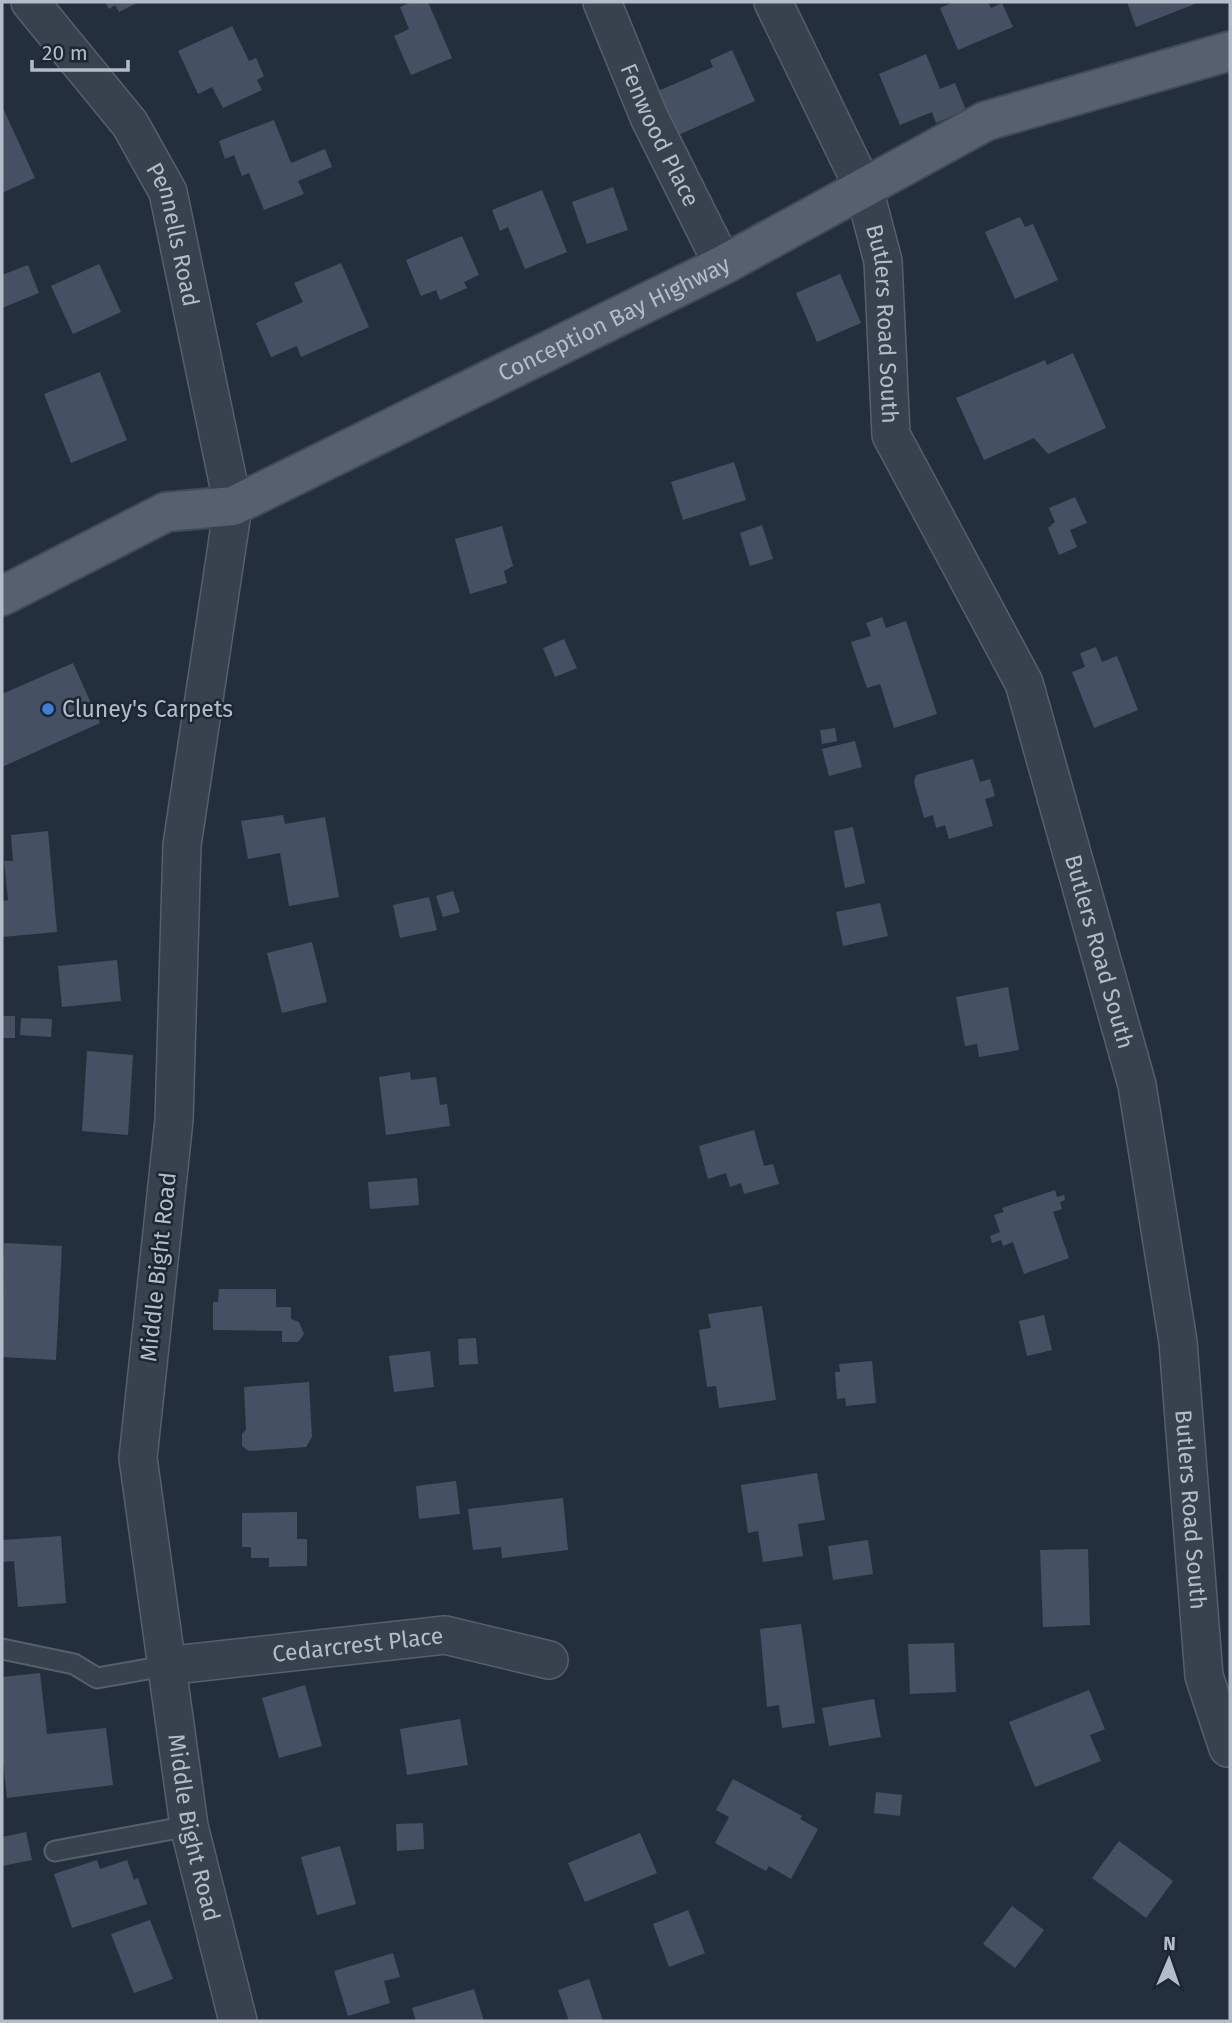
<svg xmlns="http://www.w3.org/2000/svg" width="1232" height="2023" viewBox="0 0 1232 2023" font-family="'Fira Sans',sans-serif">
  <rect width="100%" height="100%" fill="#242f3e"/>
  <!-- building -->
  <g fill="#455162">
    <path d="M105,2H139L119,12L115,5L109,9Z"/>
    <path d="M412,2H428L452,58L411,75L394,36L409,29L400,7Z"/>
    <path d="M954,2H988L991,8L1002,3L1013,27L958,50L940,8Z"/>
    <path d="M1127,2H1200L1136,27Z"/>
    <path d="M232,26L249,61L256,58L264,76L257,80L262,90L223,108L212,87L198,94L178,51Z"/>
    <path d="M732,50L755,101L676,136L656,92L713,67L710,60Z"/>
    <path d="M926,54L940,89L955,83L966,110L936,123L932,112L900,125L879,74Z"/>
    <path d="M2,106L35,178L2,193Z"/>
    <path d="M274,120L291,163L325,149L332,167L298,181L304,194L264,210L249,173L242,176L234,155L225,159L219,141Z"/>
    <path d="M613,187L628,230L587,244L572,202Z"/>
    <path d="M542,190L567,252L525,269L508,227L500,231L492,210Z"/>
    <path d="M1020,217L1025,227L1033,224L1058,280L1015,299L985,232Z"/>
    <path d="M462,236L479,275L464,282L467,288L440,300L436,290L421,296L406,260Z"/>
    <path d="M341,263L369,327L301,357L297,346L271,357L256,323L303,302L294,283Z"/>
    <path d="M99,264L121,312L73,334L51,286Z"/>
    <path d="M28,265L39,293L2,308V275Z"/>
    <path d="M840,274L861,323L817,342L796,293Z"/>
    <path d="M1073,353L1106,428L1048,454L1034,438L984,460L956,398L1045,360L1047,365Z"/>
    <path d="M100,372L127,440L71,463L44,394Z"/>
    <path d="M734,462L746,500L683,520L671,482Z"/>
    <path d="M1075,497L1087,523L1070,530L1077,547L1059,555L1048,528L1055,522L1049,508Z"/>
    <path d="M762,525L773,559L750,566L740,533Z"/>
    <path d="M502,526L513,566L504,571L507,583L470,594L455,539Z"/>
    <path d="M882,617L886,628L906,621L937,714L894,728L880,684L867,688L851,642L871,636L866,623Z"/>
    <path d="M564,639L577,668L555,677L543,648Z"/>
    <path d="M1096,647L1102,662L1117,656L1138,710L1094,728L1072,672L1085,667L1080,653Z"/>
    <path d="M73,663L100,723L2,767V694Z"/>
    <path d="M835,728L837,741L822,744L820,730Z"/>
    <path d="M855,741L862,767L829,776L822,749Z"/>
    <path d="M973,759L980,782L990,779L995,796L985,799L993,826L949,839L945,825L936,828L933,815L924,818L914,782L916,775Z"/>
    <path d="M283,815L285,824L325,817L339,897L289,906L280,853L248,859L241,821Z"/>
    <path d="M853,827L865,883L845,888L834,831Z"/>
    <path d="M48,831L57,932L2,937V901L8,900L4,861H13L11,835Z"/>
    <path d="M453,891L460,912L443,917L436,896Z"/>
    <path d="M429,897L437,930L400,938L393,905Z"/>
    <path d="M880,903L888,936L843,946L836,912Z"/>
    <path d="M312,942L327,1002L282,1013L267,953Z"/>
    <path d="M117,960L121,1001L62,1007L58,966Z"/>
    <path d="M1008,987L1019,1050L979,1057L977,1044L965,1046L956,997Z"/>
    <rect x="2" y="1016" width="13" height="22"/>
    <path d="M21,1018L52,1019L51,1037L20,1035Z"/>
    <path d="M87,1051L133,1055L128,1135L82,1131Z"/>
    <path d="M410,1072L411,1080L436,1077L440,1105L447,1104L450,1126L386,1135L379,1077Z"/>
    <path d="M754,1130L764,1166L773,1164L779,1184L744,1194L741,1183L730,1187L726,1173L708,1179L699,1146Z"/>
    <path d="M417,1178L419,1205L370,1209L368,1182Z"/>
    <path d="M1055,1190L1057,1197L1064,1195L1065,1200L1060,1202L1062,1209L1053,1212L1069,1258L1024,1274L1013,1242L1003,1246L1001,1240L992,1243L990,1236L1000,1232L994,1215L1004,1212L1002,1208Z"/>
    <path d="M4,1243L62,1246L56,1360L2,1357Z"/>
    <path d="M219,1289H276V1307H291V1319L299,1322L304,1334L298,1342H282V1331L213,1330V1302H218Z"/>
    <path d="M762,1306L776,1400L719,1408L716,1386L707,1387L699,1330L711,1328L708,1314Z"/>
    <path d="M1044,1315L1052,1350L1027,1356L1019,1321Z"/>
    <path d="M476,1338L478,1364L459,1365L458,1339Z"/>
    <path d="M430,1351L434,1387L394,1392L389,1356Z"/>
    <path d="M872,1361L876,1403L846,1406L845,1398L837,1399L835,1372H840L839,1364Z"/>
    <path d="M309,1382L312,1437L306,1447L249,1451L242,1446V1434L246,1430L244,1387Z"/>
    <path d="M817,1473L825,1520L798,1524L803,1556L763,1562L758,1531L748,1533L741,1485Z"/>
    <path d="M456,1481L460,1514L419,1519L416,1486Z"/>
    <path d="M563,1498L568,1550L502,1558L501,1547L473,1550L468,1509Z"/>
    <path d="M297,1512V1539H307V1566L269,1567V1558H251V1547H242V1513Z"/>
    <path d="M61,1536L66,1603L18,1607L14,1561L2,1562V1540Z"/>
    <path d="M868,1540L873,1574L833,1580L828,1546Z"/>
    <path d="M1088,1549L1090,1625L1043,1627L1040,1550Z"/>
    <path d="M801,1624L815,1723L782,1728L779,1705L767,1707L760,1629Z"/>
    <path d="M954,1643L956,1692L910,1694L908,1644Z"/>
    <path d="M40,1673L47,1734L106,1728L113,1785L7,1798L2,1751V1677Z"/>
    <path d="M305,1685L322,1746L279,1758L262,1698Z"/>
    <path d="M1089,1690L1105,1729L1090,1735L1101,1761L1035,1787L1009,1722Z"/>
    <path d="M874,1699L881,1737L829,1746L822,1708Z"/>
    <path d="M460,1719L468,1765L407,1775L400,1729Z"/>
    <path d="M733,1779L802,1816L800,1819L818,1829L791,1879L769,1866L766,1871L715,1843L729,1817L716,1810Z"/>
    <path d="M876,1792L902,1795L900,1816L874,1813Z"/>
    <path d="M423,1823L424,1849L397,1851L396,1824Z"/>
    <path d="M26,1832L32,1860L2,1866V1837Z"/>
    <path d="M640,1833L657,1873L585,1902L568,1863Z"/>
    <path d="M1119,1841L1173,1881L1146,1918L1092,1878Z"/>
    <path d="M340,1846L356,1904L317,1915L301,1857Z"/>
    <path d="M97,1860L100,1869L127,1860L134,1880L138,1878L147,1904L72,1928L54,1874Z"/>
    <path d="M1012,1906L1044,1930L1015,1968L983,1944Z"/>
    <path d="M688,1910L705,1953L669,1967L653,1924Z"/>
    <path d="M150,1920L173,1979L134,1993L111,1934Z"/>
    <path d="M393,1953L400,1977L384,1981L390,2003L348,2016L334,1971Z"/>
    <path d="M589,1979L603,2021H569L558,1990Z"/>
    <path d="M474,1989L484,2021H416L412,2008Z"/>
  </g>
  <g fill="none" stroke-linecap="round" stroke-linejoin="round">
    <defs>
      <g id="service">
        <path d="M2,1649L74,1664L97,1678L165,1666"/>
        <path d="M55,1851L189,1826"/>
      </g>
      <g id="minor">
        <path id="s1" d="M30,2L130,124L168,192L233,506L182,845L174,1120L138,1458L189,1826L238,2021"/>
        <path id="s2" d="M602,2L649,117L723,265"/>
        <path id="s3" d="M773,2L864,189L883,261L891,435L1024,683L1137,1085L1178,1342L1204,1676L1228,1748"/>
        <path id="s4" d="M165,1666L445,1635L549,1660"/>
      </g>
      <g id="primary">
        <path id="s5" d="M2,596L166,512L233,506L723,265L986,121L1230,51"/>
      </g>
    </defs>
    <!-- service casing -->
    <use href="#service" stroke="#565f6c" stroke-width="23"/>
    <!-- minor casing -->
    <use href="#minor" stroke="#565f6c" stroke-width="40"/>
    <!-- primary casing -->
    <use href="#primary" stroke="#414a57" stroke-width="42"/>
    <!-- service -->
    <use href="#service" stroke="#38414e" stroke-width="19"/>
    <!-- minor -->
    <use href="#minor" stroke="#38414e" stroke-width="37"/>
    <!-- primary -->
    <use href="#primary" stroke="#56606e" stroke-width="38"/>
  </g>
  <!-- markers -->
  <circle fill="#3f7fe0" stroke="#1d2633" stroke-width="2.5" cx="48" cy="709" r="7"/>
  <g text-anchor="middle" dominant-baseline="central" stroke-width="5" stroke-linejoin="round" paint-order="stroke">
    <!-- street labels -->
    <g font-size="23" fill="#b4bcc9" stroke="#1d2633">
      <text stroke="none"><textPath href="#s2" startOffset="145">Fenwood Place</textPath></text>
      <text stroke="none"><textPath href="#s1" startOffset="278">Pennells Road</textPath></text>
      <text stroke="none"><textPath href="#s5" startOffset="676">Conception Bay Highway</textPath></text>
      <text stroke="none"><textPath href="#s3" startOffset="345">Butlers Road South</textPath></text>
      <text stroke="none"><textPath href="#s3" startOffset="1017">Butlers Road South</textPath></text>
      <text transform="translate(158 1267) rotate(-84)">Middle Bight Road</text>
      <text stroke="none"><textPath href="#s3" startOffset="1584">Butlers Road South</textPath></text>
      <text stroke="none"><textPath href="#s4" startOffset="194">Cedarcrest Place</textPath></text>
      <text stroke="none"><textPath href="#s1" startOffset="1888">Middle Bight Road</textPath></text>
    </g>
    <!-- poi labels -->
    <g font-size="23" fill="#b4bcc9" stroke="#1d2633" text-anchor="start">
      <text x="62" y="709">Cluney's Carpets</text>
    </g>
  </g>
  <!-- border -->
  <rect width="1232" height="2023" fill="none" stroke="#b4bcc9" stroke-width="7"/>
  <!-- north arrow -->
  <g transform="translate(1169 1960) rotate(2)" stroke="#1d2633" stroke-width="5" paint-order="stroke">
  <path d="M0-5L12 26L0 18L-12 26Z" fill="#b4bcc9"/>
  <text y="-10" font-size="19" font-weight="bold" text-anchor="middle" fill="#b4bcc9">N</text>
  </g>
  <!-- scale -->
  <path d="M32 60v10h96v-10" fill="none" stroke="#b4bcc9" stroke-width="3.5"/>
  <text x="42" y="60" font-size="21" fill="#b4bcc9" stroke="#1d2633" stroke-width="5" paint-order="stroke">20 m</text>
</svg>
